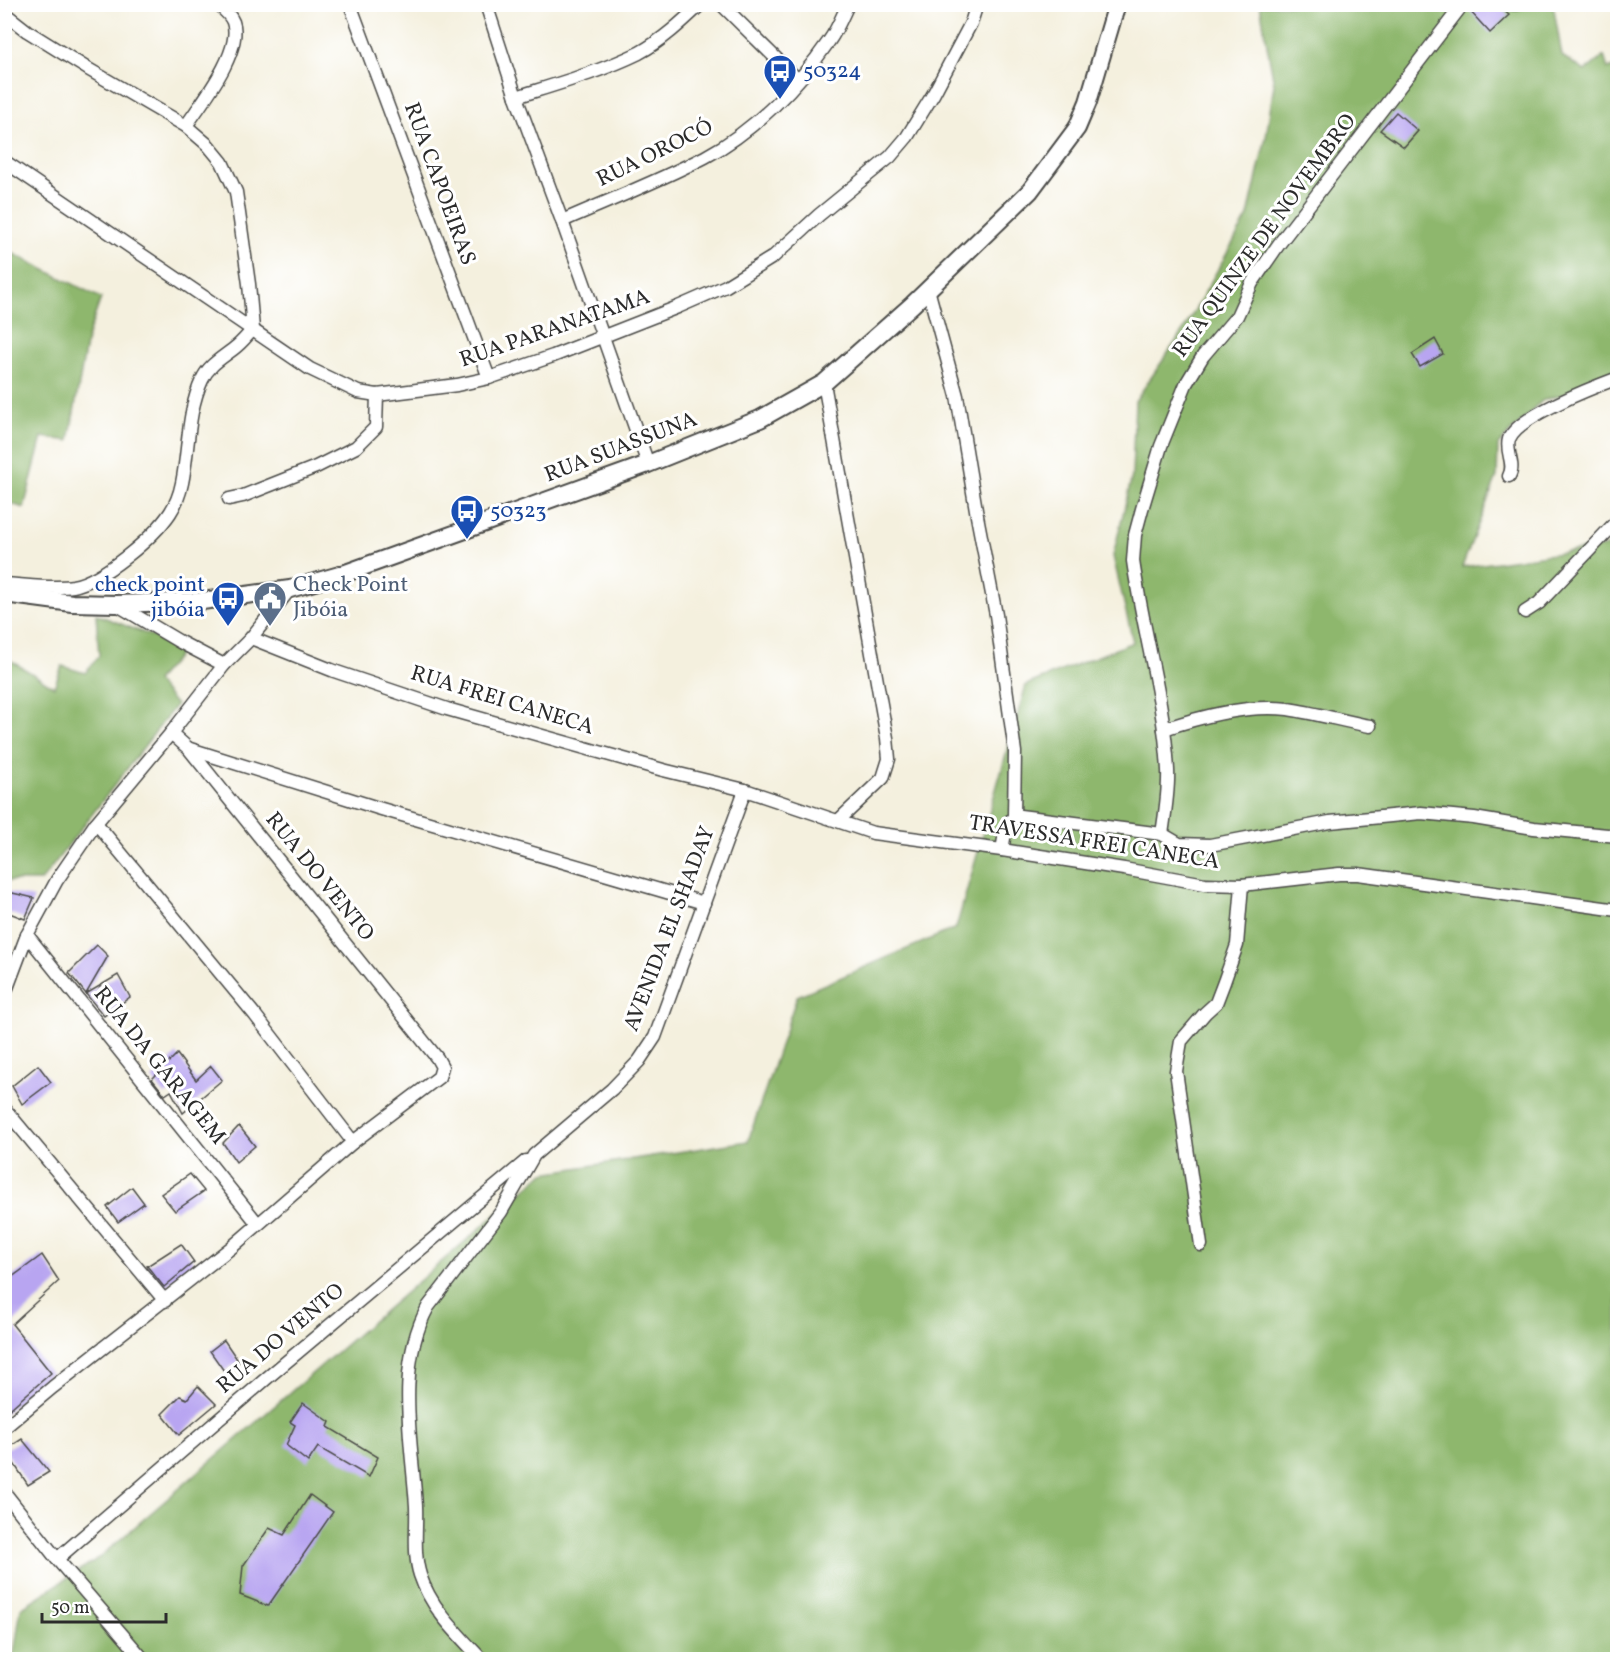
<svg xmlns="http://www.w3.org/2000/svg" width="1622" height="1664" viewBox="0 0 1622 1664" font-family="Vollkorn,serif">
  <rect width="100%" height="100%" fill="#fff"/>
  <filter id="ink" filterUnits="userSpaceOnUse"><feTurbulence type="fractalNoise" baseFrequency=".0167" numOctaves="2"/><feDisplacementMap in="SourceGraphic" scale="12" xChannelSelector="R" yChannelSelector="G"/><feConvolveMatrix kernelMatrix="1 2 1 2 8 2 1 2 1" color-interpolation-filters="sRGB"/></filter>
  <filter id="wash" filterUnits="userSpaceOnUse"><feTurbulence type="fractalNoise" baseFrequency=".008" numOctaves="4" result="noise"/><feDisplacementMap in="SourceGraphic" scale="24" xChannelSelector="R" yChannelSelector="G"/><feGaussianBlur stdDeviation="1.35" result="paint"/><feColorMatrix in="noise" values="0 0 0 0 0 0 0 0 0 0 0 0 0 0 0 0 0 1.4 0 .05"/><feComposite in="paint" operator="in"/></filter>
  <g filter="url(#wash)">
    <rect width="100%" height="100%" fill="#f4f0de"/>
    <!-- forest -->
    <g fill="#8eb76d" stroke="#5c714c" stroke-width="1.5">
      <path d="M1260,5H1551L1554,9L1562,56L1585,71L1604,56L1608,69L1617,66V374L1598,383L1542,401L1498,445L1497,476L1462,567L1617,545V1659L13,1660L21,1608L100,1557L544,1173L748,1141L797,996L956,928L1026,685L1133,642L1113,556L1132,476L1135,401L1183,331L1248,216L1266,137L1274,84Z"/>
      <path d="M4,249L101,298L87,338L69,441L42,437L24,508L5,502Z"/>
      <path d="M96,614L152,636L181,653L156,681L176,705L41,881H5V657L54,687L62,666L85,673L99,656Z"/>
    </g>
    <g id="blocks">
      <!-- building -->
      <g fill="#b8a5f1">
        <path d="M1471,4H1496L1509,15L1490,33L1469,10Z"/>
        <path d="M1396,112L1418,131L1404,147L1380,130Z"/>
        <path d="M1435,339L1443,354L1420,367L1412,354Z"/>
        <path d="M4,891L34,898L25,919L4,911Z"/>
        <path d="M97,945L108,956L86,994L69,973Z"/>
        <path d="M118,975L130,997L104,1016L86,994Z"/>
        <path d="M177,1054L196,1080L211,1066L222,1080L183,1113L171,1091L165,1095L152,1079Z"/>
        <path d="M38,1065L51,1082L22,1104L12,1086Z"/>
        <path d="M239,1126L255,1146L236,1162L223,1143Z"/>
        <path d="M190,1174L204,1191L175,1211L161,1194Z"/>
        <path d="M132,1187L144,1203L118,1222L107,1207Z"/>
        <path d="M181,1244L194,1262L164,1287L147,1266Z"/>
        <path d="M42,1255L59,1281L12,1324L51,1373L4,1414V1283Z"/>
        <path d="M224,1340L239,1362L224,1371L210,1351Z"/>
        <path d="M198,1386L216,1404L179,1435L162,1414L180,1396L187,1399Z"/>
        <path d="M303,1403L330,1422L328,1427L378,1457L369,1477L318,1447L308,1462L286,1445L295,1425L290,1422Z"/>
        <path d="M22,1439L49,1472L28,1485L5,1450Z"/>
        <path d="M310,1495L333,1512L268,1606L240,1595L243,1566L269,1528L284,1535Z"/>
      </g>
    </g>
  </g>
  <g filter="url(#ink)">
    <use href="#blocks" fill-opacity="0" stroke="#494946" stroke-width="1.5"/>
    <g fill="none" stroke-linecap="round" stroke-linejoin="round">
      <defs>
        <g id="minor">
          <path d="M350,4L489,378"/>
          <path d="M486,4L516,97L562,221L648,464"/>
          <path d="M721,4L798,80"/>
          <path d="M1512,4H1518"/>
          <path d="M4,13L27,31L88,69L186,126L208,145L222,162L236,192L249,284L253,329C248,335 243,341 237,346C224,357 209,364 202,380C187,412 189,450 182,483C180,493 176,504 170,513C154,537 102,581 73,586C51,589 26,585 4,584"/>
          <path d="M516,97C557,84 600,72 639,53C663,40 682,22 701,4"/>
          <path d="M186,126C202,102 243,51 233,22C230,14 223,9 217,4"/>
          <path d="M4,161L310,369L358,392L377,395L457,385L489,378L553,356L678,307L726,286L773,257L819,215L890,157L907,137L934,93L971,23L977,4"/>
          <path d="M562,221C610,200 659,181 705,157C754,131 798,86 829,41C837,30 842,17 848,4"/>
          <path d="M928,289L957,396L977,516L996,615L1015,752L1014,816"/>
          <path d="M824,383L887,738L889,759L883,778L839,820"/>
          <path d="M1509,476C1516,464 1505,452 1509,439C1518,416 1594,387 1618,378"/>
          <path d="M229,499L243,496L316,467L356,447L376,427L377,395"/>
          <path d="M116,604L180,642L224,665"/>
          <path d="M1525,612L1539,603L1618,520"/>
          <path d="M251,638L334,671L447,709L663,770L745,790L873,833L1002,850L1124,869L1205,884L1242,885L1339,874H1358L1618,910"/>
          <path d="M1164,729C1202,716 1247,704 1288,709C1315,713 1343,721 1370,726"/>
          <path d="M190,749L378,808L704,903"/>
          <path d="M96,823L255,1015L353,1142"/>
          <path d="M1162,834C1165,813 1169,791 1168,770C1164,699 1143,631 1133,561L1135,535L1142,509L1161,446L1186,384L1203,356L1237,316L1252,283L1279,244L1463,4"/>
          <path d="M1002,850C1005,837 1004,818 1020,816L1162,834L1179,844L1210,845L1330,822L1421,813L1474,818L1534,828L1618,836"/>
          <path d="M27,935L258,1224"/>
          <path d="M4,996L27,935L57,880L96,823L171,733L224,665L251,638L290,589"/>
          <path d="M4,1108L165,1301"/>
          <path d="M1201,1245L1176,1071L1181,1041L1205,1013L1216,1003L1224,982L1237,945L1242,885"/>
          <path d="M4,1428L53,1387L232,1247L353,1142L439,1077L442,1067L437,1058L189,749L171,733"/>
          <path d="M4,1492L57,1559L144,1660"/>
          <path d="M57,1559L267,1378L526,1161"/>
          <path d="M482,1660C458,1634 431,1609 420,1575C413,1553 417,1529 416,1506C412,1442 395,1367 428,1307L501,1212L534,1155L612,1089L639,1061L655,1037L745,790"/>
        </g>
        <path id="tertiary" d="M4,594L72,603L116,604L202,601L290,589L343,574L648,464L760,419L824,383L912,305L1030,191L1077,128L1088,102L1117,4"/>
      </defs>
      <!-- minor casing -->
      <use href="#minor" stroke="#494946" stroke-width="15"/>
      <!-- tertiary casing -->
      <use href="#tertiary" stroke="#494946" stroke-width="20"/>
      <!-- minor -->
      <use href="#minor" stroke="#fff" stroke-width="12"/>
      <!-- tertiary -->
      <use href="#tertiary" stroke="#fff" stroke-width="16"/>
    </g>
  </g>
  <!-- icons -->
  <defs>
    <symbol id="bus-pin" viewBox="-11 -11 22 30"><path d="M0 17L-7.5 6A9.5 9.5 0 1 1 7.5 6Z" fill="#1a4fb4" stroke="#fff"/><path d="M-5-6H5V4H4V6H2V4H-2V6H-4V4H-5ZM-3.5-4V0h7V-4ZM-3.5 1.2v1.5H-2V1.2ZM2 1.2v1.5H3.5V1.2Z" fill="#fff"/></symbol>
    <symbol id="civic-pin" viewBox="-11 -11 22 30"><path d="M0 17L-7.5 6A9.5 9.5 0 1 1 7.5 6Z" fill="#5c6f8a" stroke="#fff"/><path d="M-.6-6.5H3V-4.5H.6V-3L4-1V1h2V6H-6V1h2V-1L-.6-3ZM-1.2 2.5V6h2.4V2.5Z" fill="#fff"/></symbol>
  </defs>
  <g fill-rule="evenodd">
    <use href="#bus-pin" x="761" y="52" width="38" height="52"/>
    <use href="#bus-pin" x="448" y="492" width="38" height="52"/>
    <use href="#bus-pin" x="209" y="579" width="38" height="52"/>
    <use href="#civic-pin" x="251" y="579" width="38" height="52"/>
  </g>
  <g text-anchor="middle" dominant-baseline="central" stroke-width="6" stroke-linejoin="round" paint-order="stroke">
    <!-- transit labels -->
    <g font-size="22" fill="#164399" stroke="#fff" text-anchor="start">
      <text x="803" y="71">50324</text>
      <text x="490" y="511">50323</text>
      <text x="205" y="585" text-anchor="end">check point<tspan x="205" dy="25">jibóia</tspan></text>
    </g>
    <!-- street labels -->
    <g font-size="22" fill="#2b2b2b" stroke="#fff">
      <text transform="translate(655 154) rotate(-26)">RUA OROCÓ</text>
      <text transform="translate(439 184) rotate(70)">RUA CAPOEIRAS</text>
      <text transform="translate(1265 236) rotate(-54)">RUA QUINZE DE NOVEMBRO</text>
      <text transform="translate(555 329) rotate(-19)">RUA PARANATAMA</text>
      <text transform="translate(621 448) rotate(-21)">RUA SUASSUNA</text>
      <text transform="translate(502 701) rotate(17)">RUA FREI CANECA</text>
      <text transform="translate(1094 843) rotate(9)">TRAVESSA FREI CANECA</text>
      <text transform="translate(319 877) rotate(51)">RUA DO VENTO</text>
      <text transform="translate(670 929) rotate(-69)">AVENIDA EL SHADAY</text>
      <text transform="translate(159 1066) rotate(51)">RUA DA GARAGEM</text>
      <text transform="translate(281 1339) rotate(-40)">RUA DO VENTO</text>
    </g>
    <!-- service labels -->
    <g font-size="22" fill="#4e5e75" stroke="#fff" text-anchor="start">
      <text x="293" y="585">Check Point<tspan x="293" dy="25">Jibóia</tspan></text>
    </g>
  </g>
  <!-- margin -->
  <rect width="1622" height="1664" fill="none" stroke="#fff" stroke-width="24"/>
  <!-- scale -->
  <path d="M42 1613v9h124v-9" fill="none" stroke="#2b2b2b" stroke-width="3"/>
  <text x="51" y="1613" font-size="18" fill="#2b2b2b" stroke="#ffffff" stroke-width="4.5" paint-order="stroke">50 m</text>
</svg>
